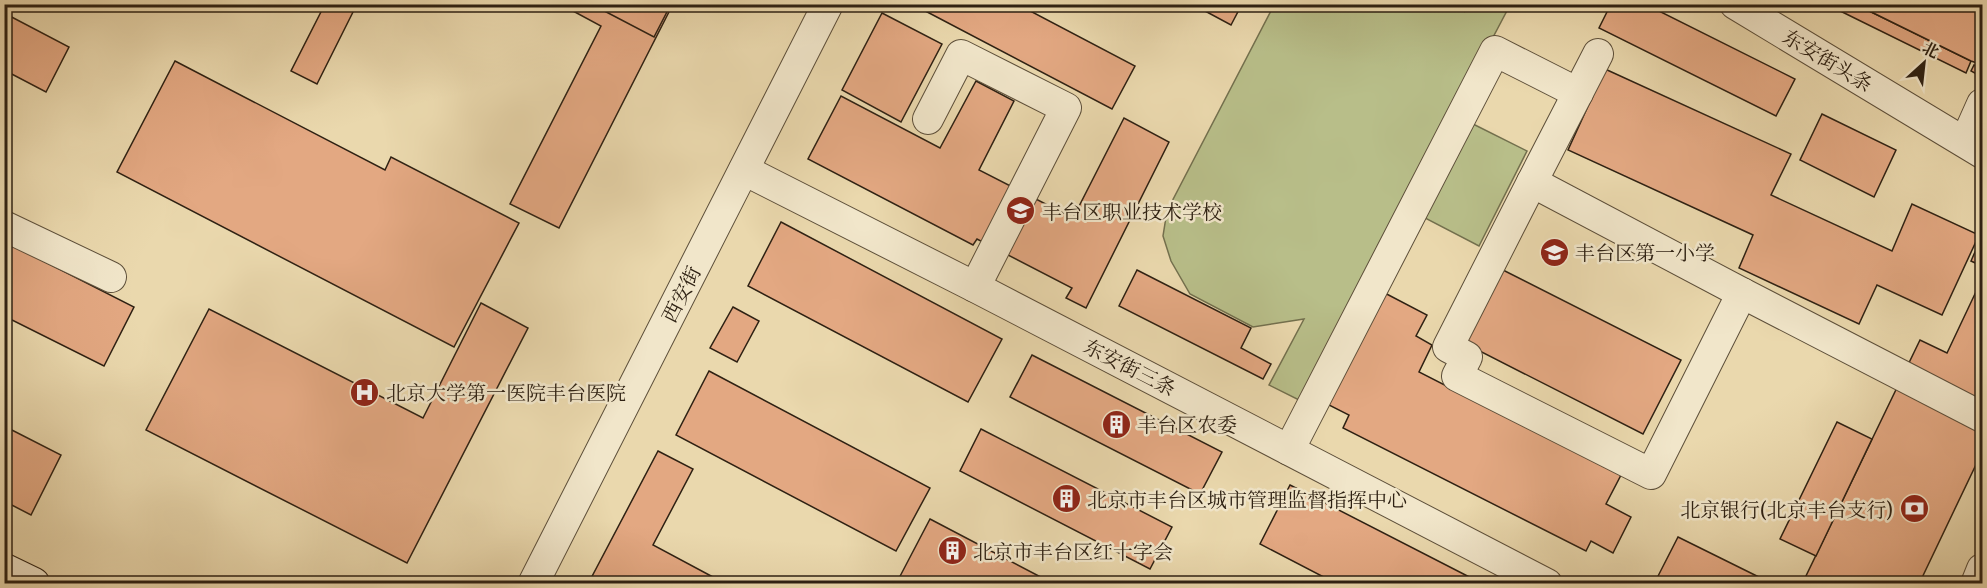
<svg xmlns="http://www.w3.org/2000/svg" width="1987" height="588" viewBox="0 0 1987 588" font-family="'Gentium Book Plus','Noto Serif SC',serif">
  <rect width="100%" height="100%" fill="#ead8ad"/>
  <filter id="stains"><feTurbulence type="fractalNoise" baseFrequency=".00333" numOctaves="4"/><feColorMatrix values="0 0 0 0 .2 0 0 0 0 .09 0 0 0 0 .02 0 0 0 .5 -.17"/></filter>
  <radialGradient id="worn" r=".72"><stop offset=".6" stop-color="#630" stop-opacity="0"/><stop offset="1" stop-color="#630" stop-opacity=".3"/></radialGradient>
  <!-- green -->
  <g fill="#b8be89" stroke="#73704e" stroke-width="1.5">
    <path d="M1463,4L1465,11L1469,5H1510L1301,401L1269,385L1304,319L1253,327L1190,294L1171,261L1163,236L1167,211L1274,5Z"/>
    <path d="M1473,124L1527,151L1479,246L1425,218Z"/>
  </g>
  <!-- building -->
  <g fill="#e3a882" stroke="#2e2113" stroke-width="1.5">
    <path d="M325,4H357L317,84L291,71Z"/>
    <path d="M560,4H673L559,228L510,204L601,26Z"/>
    <path d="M591,4H671L654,37Z"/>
    <path d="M912,4H1017L1135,66L1112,109Z"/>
    <path d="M1192,4H1242L1231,25Z"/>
    <path d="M1611,4H1645L1795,79L1776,116L1599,28Z"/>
    <path d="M1826,4H1855L1971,61L1966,73Z"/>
    <path d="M1855,4H1966L1982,12V51L1977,63L1971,61Z"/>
    <path d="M4,13L69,47L46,92L4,70Z"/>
    <path d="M882,13L942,44L901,122L842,90Z"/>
    <path d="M1982,52V66L1977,63Z"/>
    <path d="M175,61L385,170L391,157L519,223L454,347L117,172Z"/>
    <path d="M1974,65L1982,69V77L1971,71Z"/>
    <path d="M1605,69L1791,154L1771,195L1892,251L1912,204L1979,235L1942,315L1877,285L1859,324L1739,268L1753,235L1568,150Z"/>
    <path d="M976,81L1014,101L979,170L1073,218L1124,118L1169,142L1086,308L1066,298L1072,288L977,239L973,245L808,159L841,96L940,148Z"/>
    <path d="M1822,114L1896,150L1874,197L1800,160Z"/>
    <path d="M781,222L1002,339L968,402L748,286Z"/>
    <path d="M1982,236V266L1971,261Z"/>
    <path d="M4,241L134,307L104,366L4,316Z"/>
    <path d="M1497,267L1681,360L1643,434L1460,341Z"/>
    <path d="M1137,270L1251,328L1241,348L1271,364L1263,379L1119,306Z"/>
    <path d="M1982,279V452L1919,584H1816L1805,578L1920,340L1947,353Z"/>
    <path d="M1379,290L1427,315L1416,336L1432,345L1419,372L1621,475L1606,504L1631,517L1613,553L1591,541L1586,551L1343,428L1349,415L1323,402Z"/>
    <path d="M481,303L528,328L407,563L146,430L209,309L423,418Z"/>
    <path d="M733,307L759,321L737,362L710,348Z"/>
    <path d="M1032,355L1222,452L1200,494L1010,397Z"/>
    <path d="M709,371L930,488L896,551L676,435Z"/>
    <path d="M1837,422L1872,439L1816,556L1780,539Z"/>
    <path d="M4,426L61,455L31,515L4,501Z"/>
    <path d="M981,429L1172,527L1150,569L960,471Z"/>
    <path d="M658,451L693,469L653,545L726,584H588Z"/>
    <path d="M1290,485L1483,584H1337L1260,544Z"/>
    <path d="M930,519L1054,584H899L897,582Z"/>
    <path d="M1678,537L1773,584H1657L1655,582Z"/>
  </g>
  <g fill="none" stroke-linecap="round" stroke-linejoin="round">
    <defs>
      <g id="minor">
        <path d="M1735,4L1982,153"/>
        <path d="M1598,54L1532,182L1742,293L1982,417"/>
        <path d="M928,119L961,55L1066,108L975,287"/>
        <path d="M1965,142L1982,104"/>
        <path d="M744,170L975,287L1547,584"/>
        <path d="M1532,182L1448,347L1467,357L1457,376L1651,474L1742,293"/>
        <path d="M4,226L111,277"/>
        <path d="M1289,450L1495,51L1578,93"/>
        <path d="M533,584L828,4"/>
        <path d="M1976,584L1982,569"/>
      </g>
      <path id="secondary" d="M4,570L33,584"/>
    </defs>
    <!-- minor casing -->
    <use href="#minor" stroke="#5d4f3a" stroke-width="32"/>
    <!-- secondary casing -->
    <use href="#secondary" stroke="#2e2113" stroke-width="35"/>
    <!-- minor -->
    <use href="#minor" stroke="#f1e6ca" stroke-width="30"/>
    <!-- secondary -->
    <use href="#secondary" stroke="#f1e6ca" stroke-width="33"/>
  </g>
  <!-- icons -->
  <defs>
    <symbol id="university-disc" viewBox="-11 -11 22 22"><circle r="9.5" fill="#8f2418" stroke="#f1e6ca"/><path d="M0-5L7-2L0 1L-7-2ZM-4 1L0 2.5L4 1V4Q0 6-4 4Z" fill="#fff"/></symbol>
    <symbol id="school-disc" viewBox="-11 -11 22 22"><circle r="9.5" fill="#8f2418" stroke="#f1e6ca"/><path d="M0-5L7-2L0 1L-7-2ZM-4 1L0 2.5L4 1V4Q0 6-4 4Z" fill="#fff"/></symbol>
    <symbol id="hospital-disc" viewBox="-11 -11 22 22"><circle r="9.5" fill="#8f2418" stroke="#f1e6ca"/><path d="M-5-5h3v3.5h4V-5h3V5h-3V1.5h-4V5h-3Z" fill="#fff"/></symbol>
    <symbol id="building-disc" viewBox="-11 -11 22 22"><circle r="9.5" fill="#8f2418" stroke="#f1e6ca"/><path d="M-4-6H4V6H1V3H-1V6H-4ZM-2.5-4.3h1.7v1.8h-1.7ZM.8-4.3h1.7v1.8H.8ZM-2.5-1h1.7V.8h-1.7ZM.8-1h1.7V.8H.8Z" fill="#fff"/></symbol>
    <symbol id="bank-disc" viewBox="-11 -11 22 22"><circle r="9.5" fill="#8f2418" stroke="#f1e6ca"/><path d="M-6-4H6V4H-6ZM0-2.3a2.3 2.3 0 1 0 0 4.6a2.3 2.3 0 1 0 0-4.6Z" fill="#fff"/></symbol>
  </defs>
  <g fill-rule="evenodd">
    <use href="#university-disc" x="1004" y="194" width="33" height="33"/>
    <use href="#school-disc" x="1538" y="236" width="33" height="33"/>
    <use href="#hospital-disc" x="348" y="376" width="33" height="33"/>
    <use href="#building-disc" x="1100" y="408" width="33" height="33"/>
    <use href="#building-disc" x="1050" y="482" width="33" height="33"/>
    <use href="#bank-disc" x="1898" y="492" width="33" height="33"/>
    <use href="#building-disc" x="936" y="534" width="33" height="33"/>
  </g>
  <g text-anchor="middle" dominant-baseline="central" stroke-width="5" stroke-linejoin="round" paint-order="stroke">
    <!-- street labels -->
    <g font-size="20" fill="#2e2113" stroke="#f1e6ca">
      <text transform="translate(1828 60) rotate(31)">东安街头条</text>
      <text transform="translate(681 294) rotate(-63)">西安街</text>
      <text transform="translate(1130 367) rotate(27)">东安街三条</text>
    </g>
    <!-- poi labels -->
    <g font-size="20" fill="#2e2113" stroke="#f1e6ca" text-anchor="start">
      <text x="1042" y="211">丰台区职业技术学校</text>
      <text x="1575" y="252">丰台区第一小学</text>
      <text x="386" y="392">北京大学第一医院丰台医院</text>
      <text x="1137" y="424">丰台区农委</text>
      <text x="1087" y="499">北京市丰台区城市管理监督指挥中心</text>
      <text x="1893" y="509" text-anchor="end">北京银行(北京丰台支行)</text>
      <text x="973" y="551">北京市丰台区红十字会</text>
    </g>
  </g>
  <!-- margin -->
  <rect width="1987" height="588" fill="none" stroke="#ead8ad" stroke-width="24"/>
  <rect x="6" y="6" width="1975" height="576" fill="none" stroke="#2e2113" stroke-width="3"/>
  <rect x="12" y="12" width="1963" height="564" fill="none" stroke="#2e2113" stroke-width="1.5"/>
  <!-- north arrow -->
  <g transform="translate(1924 63) rotate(27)" stroke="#f1e6ca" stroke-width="4.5" paint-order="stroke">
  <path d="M0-4.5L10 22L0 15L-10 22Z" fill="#2e2113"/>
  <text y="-9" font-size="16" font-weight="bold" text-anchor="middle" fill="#2e2113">北</text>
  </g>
  <rect width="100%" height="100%" filter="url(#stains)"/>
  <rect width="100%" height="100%" fill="url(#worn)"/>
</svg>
